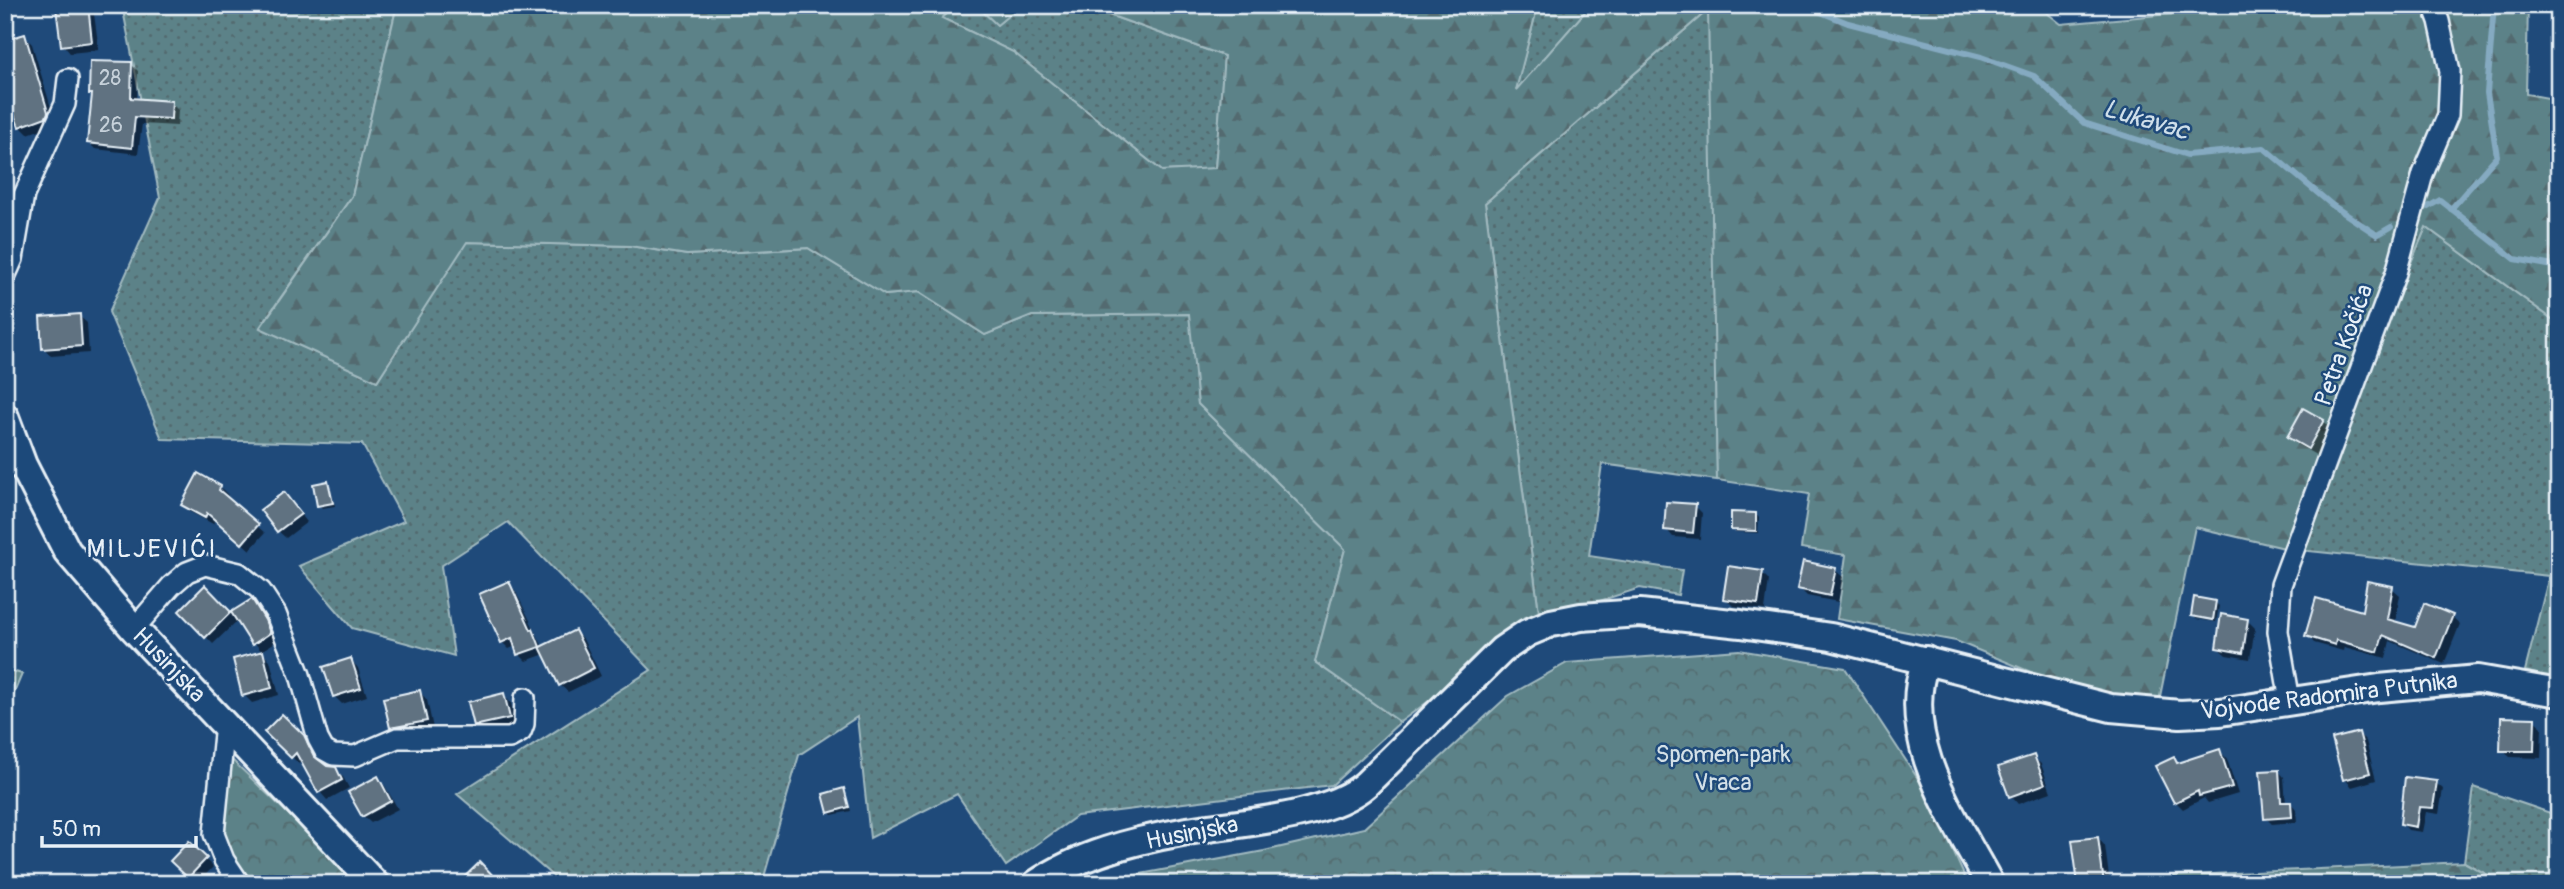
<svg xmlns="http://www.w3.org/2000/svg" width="2564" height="889" viewBox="0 0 2564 889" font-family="Pangolin,sans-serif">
  <defs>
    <pattern id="grass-dots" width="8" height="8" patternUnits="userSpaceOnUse" patternTransform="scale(1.75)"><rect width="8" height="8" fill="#5c8288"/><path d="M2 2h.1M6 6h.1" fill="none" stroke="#536b6f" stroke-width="1.8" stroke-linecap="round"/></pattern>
    <pattern id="forest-firs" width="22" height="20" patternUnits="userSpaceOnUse" patternTransform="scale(1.75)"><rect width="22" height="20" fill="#5c8288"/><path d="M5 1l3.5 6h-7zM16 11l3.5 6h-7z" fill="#536b6f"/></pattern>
    <pattern id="park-crowns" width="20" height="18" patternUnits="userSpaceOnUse" patternTransform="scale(1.75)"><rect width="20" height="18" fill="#5c8288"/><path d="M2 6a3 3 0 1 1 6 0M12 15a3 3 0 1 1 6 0" fill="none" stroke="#536b6f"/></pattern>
  </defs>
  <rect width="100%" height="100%" fill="#1f4a7a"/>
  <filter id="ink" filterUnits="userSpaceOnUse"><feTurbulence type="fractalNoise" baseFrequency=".0143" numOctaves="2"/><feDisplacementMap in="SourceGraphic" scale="14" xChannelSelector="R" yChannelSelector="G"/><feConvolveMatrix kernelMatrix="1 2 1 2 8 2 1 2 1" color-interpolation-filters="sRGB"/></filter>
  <g filter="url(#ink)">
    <!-- grass -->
    <g fill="url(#grass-dots)" stroke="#a2bac0" stroke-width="2">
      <path d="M122,5H394L396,9L352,196L260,327L377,381L466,242L630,246L687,255L808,248L885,295L918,292L985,335L1032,316L1190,314L1198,404L1345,549L1315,662L1400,722L1332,785L1077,816L1006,866L957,794L870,838L857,717L799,755L762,884H562L457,794L651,670L508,522L441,566L454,656L352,628L299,566L404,521L362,444L162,439L109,312L160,198Z"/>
      <path d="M957,5H976L997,25L1021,5H1081L1224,56L1215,169L1162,171L1013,52L942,18Z"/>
      <path d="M1538,5H1591L1515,92Z"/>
      <path d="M1710,5H1746L1709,10L1717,480L1602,464L1589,556L1682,570L1678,595L1640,588L1540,620L1485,203L1708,10Z"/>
      <path d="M2426,227L2559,324V680L2525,671L2549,576L2289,549Z"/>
      <path d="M2474,787L2559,816V884H2504L2464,862Z"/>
    </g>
    <!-- forest -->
    <g fill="url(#forest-firs)" stroke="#a2bac0" stroke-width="2">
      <path d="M394,5H957L942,18L1013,52L1162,171L1215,168L1224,56L1081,5H1538L1516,90L1591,5H1710L1709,9L1746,5H2037L2061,24L2268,5H2528L2526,94L2559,100V324L2426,227L2289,549L2195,527L2158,706L2062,685L1956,641L1837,619L1846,555L1801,548L1809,494L1717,480L1708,10L1485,203L1540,620L1400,722L1315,662L1345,549L1198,404L1189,314L1032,316L985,335L918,292L885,295L808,248L687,255L630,246L467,242L377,381L260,328L352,196L396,9Z"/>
      <path d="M976,5H1021L997,25Z"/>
      <path d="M5,669L22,674L9,705L5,704Z"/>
      <path d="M2464,862L2504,884H2177L2174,876Z"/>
    </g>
    <!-- park -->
    <g fill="url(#park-crowns)" stroke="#a2bac0" stroke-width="2">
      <path d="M1739,650L1845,668L1926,791L1968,884H1087L1264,851L1364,828L1508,696L1567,663Z"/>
      <path d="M228,756L361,884H247L222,843Z"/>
    </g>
    <!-- shadow -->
    <g fill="#0007">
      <path d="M87,6L94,14L99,50L70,53L63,45Z"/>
      <path d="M24,36L32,44L55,121L53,125L28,134L21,127L5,84Z"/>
      <path d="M131,64L138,71L137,101L171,103L178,110L177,126L142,124L138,154L95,149L88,142L94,96L91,93Z"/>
      <path d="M79,316L87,323L89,353L51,356L44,348Z"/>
      <path d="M2323,421L2330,429L2316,455L2296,444L2289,437Z"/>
      <path d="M327,483L330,486L335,506L322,508L319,505Z"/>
      <path d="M220,487L228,495L226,498L265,533L250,550L215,519L213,524L190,512L183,505Z"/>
      <path d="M291,502L307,522L286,538L278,531Z"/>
      <path d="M1695,506L1702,513L1700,539L1673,537L1666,529Z"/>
      <path d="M1756,514L1759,518L1758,533L1736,532L1732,529Z"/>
      <path d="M1835,570L1843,577L1838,602L1807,596L1799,588Z"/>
      <path d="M1762,573L1769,580L1765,610L1733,606L1725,598Z"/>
      <path d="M508,583L515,590L543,647L575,632L583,639L601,676L568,692L560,685L545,654L526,661L519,654L516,646L509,649L502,642Z"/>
      <path d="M205,588L231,614L252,602L272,629L277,641L261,651L238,620L213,644L181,611Z"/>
      <path d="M2392,588L2400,595L2395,623L2416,629L2425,605L2452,617L2460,624L2444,664L2390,641L2386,658L2344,647L2343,651L2314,643L2307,635L2363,613Z"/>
      <path d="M2215,602L2219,606L2216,622L2196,619L2193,615Z"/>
      <path d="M2247,620L2255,628L2250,659L2226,655L2218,648Z"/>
      <path d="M262,653L270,660L279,695L252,703L244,695Z"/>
      <path d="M351,660L358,668L367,696L342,704L335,697L325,668Z"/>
      <path d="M420,692L427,700L433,728L399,735L391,727Z"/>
      <path d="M503,695L511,703L516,725L483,732L475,725Z"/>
      <path d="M282,716L311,744L319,762L335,769L343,777L349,788L327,800L320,792L302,761L299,764L267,732Z"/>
      <path d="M2534,720L2542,727L2541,758L2510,757L2502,750Z"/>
      <path d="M2359,734L2366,741L2376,780L2352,787L2345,779Z"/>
      <path d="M2220,751L2227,759L2238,794L2208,803L2204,798L2183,809L2176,802L2173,759L2179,764Z"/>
      <path d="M2033,757L2041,764L2051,792L2018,804L2011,796Z"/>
      <path d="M2279,771L2284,777L2286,804L2291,803L2296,809L2297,822L2272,824L2266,818Z"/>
      <path d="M378,779L385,786L398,809L371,823L363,816Z"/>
      <path d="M2436,783L2443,789L2439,814L2426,812L2422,832L2408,830L2402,823Z"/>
      <path d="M843,790L846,794L851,811L832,815L829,812Z"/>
      <path d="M2098,838L2105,846L2110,884H2079Z"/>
      <path d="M189,843L213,867L197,884L172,861Z"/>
    </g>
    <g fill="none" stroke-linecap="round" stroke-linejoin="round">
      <!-- stream -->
      <g stroke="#85aac1" stroke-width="6">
        <path d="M1803,5L1848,23L1981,57L2034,76L2084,123L2187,155L2264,148L2332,205L2377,235L2391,227"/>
        <path d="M2428,207L2440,200L2515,259L2559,267"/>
        <path d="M2451,209L2497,156L2487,93L2494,5"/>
      </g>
    </g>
    <!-- building -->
    <g fill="#607281" stroke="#e8f1f8" stroke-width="2">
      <path d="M88,5L92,42L61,46L56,8Z"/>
      <path d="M25,34L48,112L46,117L19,127L5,92V40Z"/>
      <path d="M90,61L132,62L131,98L172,101L171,119L135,117L132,148L87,143L92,94H89Z"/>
      <path d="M80,314L82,346L42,349L40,317Z"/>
      <path d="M2303,408L2324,420L2308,449L2287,437Z"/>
      <path d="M198,473L221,486L219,490L259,524L242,544L207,513L205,518L181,505Z"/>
      <path d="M328,481L333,503L317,506L313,484Z"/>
      <path d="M284,492L301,514L277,532L260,510Z"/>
      <path d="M1666,502L1696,504L1693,533L1664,530Z"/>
      <path d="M1731,512L1756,513V531L1731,530Z"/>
      <path d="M1803,561L1836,568L1830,596L1797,589Z"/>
      <path d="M1728,566L1763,571L1758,604L1723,599Z"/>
      <path d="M509,581L531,630L533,629L540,647L517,655L512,638L501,643L479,594Z"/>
      <path d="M2367,581L2393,586L2387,619L2415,627L2424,603L2453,615L2436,658L2383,635L2378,652L2336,640L2335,645L2305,636L2316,598L2362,611Z"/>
      <path d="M205,585L231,612L205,638L179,611Z"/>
      <path d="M2194,597L2216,601L2213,620L2191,616Z"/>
      <path d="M252,599L265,620L270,633L252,645L231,612Z"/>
      <path d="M2221,614L2248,619L2243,653L2216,648Z"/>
      <path d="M575,630L594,668L559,686L540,647Z"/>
      <path d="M263,651L272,688L242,696L233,659Z"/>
      <path d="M351,658L361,688L333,697L323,667Z"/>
      <path d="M420,690L427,721L390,728L383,698Z"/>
      <path d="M504,693L510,718L474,726L468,702Z"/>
      <path d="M282,714L304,735L314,756L327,766L336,767L342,780L318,793L296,753L291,758L264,732Z"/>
      <path d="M2501,717L2535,718L2534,751H2500Z"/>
      <path d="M2359,732L2370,773L2343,780L2332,739Z"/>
      <path d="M2220,749L2232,787L2199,796L2198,791L2174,803L2155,766L2174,757L2177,763Z"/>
      <path d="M2034,755L2045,784L2009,797L1998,767Z"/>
      <path d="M2279,770L2281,802H2291L2292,817L2264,819L2260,771Z"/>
      <path d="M378,776L391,801L362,817L348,792Z"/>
      <path d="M2405,777L2437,781L2433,808L2419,807L2416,827L2400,824Z"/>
      <path d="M844,788L849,807L828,813L823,794Z"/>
      <path d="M2098,837L2104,884H2078L2072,840Z"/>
      <path d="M189,841L207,858L188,878L170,861Z"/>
      <path d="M480,862L501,884H457Z"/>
    </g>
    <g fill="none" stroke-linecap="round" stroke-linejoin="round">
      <defs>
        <g id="street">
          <path d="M5,277L13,259L24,195L65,104L68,79"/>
          <path d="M5,468L23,465"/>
          <path d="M134,629L171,586L187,572L205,565L239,573L261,591L276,614L300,675L318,739L324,750L333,755L355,756L397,738H510L521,732L524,724L525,698"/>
          <path d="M2290,701L2278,631L2281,585L2396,273L2423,174L2448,115L2450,71L2439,21L2433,5"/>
          <path d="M225,724L214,834L224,860L240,884"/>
        </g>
        <g id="secondary">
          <path d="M5,417L23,465L67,551L134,629L375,884"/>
          <path d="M1926,660C1897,737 1954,818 1990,884"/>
          <path d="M1036,884C1078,855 1132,841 1182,832C1233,823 1327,819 1366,784L1502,650L1527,633L1551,623L1581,617L1640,613L1741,624L1831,637L2111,708L2180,714L2220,712L2379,688L2478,679L2559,693"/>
        </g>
      </defs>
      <!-- street casing -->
      <use href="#street" stroke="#e8f1f8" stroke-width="24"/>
      <!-- secondary casing -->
      <use href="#secondary" stroke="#e8f1f8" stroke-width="32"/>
      <!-- street -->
      <use href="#street" stroke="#1f4a7a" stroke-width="19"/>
      <!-- secondary -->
      <use href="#secondary" stroke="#1f4a7a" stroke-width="26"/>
    </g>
  </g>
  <g text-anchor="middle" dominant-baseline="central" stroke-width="5" stroke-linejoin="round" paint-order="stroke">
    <!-- number labels -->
    <g font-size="21" fill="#c6d1da">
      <text x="110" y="78">28</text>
      <text x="111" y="125">26</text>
    </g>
    <!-- street labels -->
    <g font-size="24" fill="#e8f1f8" stroke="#1f4a7a">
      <text transform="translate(2344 345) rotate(-70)">Petra Kočića</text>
      <text transform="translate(169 665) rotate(46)">Husinjska</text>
      <text transform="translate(2329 696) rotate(-7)">Vojvode Radomira Putnika</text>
      <text transform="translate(1192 833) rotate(-11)">Husinjska</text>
    </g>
    <!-- park labels -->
    <g font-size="24" fill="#d3e0e7" stroke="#1f4a7a">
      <text x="1723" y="754">Spomen-park<tspan x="1723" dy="28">Vraca</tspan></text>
    </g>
    <!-- water labels -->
    <g font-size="26" font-style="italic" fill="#cfdfea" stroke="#1f4a7a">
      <text transform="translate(2146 120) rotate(16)">Lukavac</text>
    </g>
    <!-- neighbourhood labels -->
    <g font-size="26" letter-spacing="2" fill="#e8f1f8" stroke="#1f4a7a">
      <text x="152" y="549">MILJEVIĆI</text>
    </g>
  </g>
  <!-- margin -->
  <rect width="2564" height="889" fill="none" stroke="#1f4a7a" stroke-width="28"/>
  <rect x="14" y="14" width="2536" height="861" fill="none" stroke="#e8f1f8" stroke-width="2.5" filter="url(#ink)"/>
  <!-- scale -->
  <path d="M42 836v10h154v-10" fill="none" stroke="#e8f1f8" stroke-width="3.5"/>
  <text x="52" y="836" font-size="21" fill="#e8f1f8" stroke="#1f4a7a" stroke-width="5" paint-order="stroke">50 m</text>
</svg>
